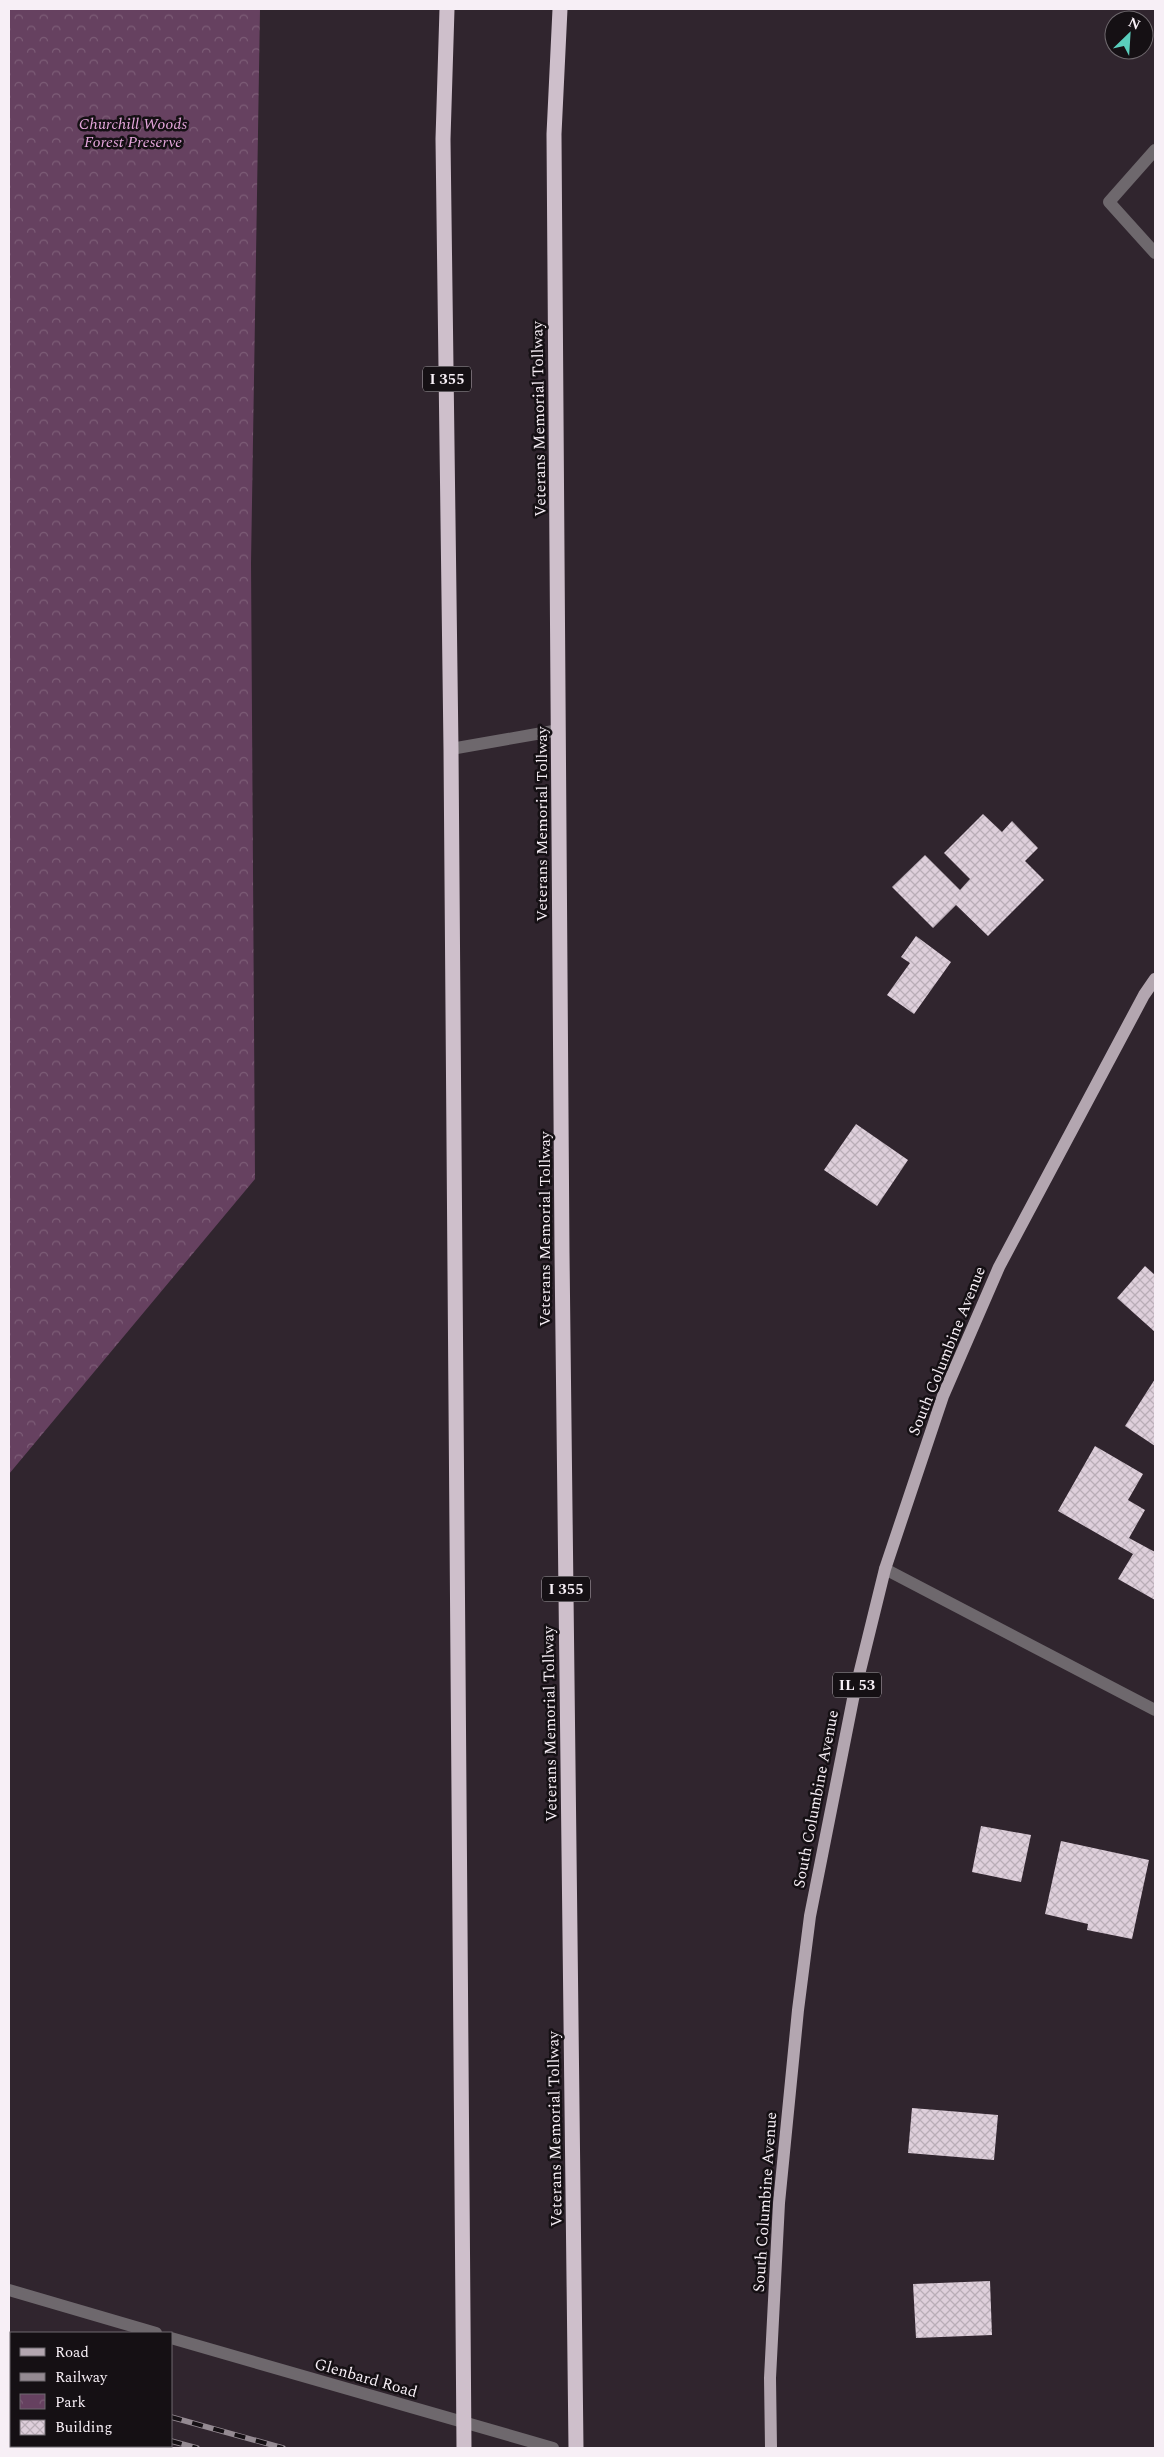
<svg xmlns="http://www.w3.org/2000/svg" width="1164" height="2457" viewBox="0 0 1164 2457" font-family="Spectral,serif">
  <defs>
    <pattern id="park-crowns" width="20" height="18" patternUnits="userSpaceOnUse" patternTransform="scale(1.25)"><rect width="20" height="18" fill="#664160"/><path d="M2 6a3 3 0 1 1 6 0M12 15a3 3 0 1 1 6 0" fill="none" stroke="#7d5d77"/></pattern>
    <pattern id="building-cross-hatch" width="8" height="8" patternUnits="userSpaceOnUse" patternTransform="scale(1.25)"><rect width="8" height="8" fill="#decfdb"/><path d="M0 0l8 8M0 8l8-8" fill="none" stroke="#b9adb7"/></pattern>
  </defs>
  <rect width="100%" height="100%" fill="#30252e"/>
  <!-- park -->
  <path fill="url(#park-crowns)" d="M9,9H260L251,563L255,1179L9,1474Z"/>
  <!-- building -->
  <g fill="url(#building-cross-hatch)">
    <path d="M983,814L1002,832L1012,821L1038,848L1025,861L1044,880L988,936L956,905L933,928L892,887L925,855L960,890L970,879L944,853Z"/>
    <path d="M916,936L951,962L914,1014L887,995L910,963L901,957Z"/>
    <path d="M856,1124L908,1160L877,1206L824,1170Z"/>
    <path d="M1145,1266L1155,1275V1332L1117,1298Z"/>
    <path d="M1155,1379V1446L1125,1426Z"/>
    <path d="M1095,1446L1143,1474L1128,1500L1145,1510L1129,1538L1155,1552V1600L1118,1579L1133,1554L1058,1511Z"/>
    <path d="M981,1826L1031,1835L1021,1882L972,1872Z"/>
    <path d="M1061,1841L1149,1860L1132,1939L1087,1930L1088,1924L1045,1914Z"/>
    <path d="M912,2108L998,2115L994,2160L908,2153Z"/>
    <path d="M990,2281L992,2335L916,2338L913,2284Z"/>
  </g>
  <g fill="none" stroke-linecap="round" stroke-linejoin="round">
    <!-- minor -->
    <g stroke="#6e686d" stroke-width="12">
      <path d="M1155,150L1109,202L1155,253"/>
      <path d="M451,749L559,730"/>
      <path d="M885,1569L1155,1710"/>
      <path d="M9,2290L156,2333"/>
      <path d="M171,2338L553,2448"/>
    </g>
    <!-- major -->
    <path stroke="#b3a6b0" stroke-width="12" d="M771,2448L770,2378L779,2203L798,2010L810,1916L853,1699L885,1569L943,1396L999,1267L1144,995L1155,979"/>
    <!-- highway -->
    <g stroke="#cebfcb" stroke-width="15">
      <path d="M447,9L443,139L451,749L464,2448"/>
      <path d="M560,9L554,134L562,1253L576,2448"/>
    </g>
    <defs>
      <g id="rail">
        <path d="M9,2371H11"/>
        <path d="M9,2395H11"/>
        <path d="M171,2417L283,2448"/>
        <path d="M9,2434H11"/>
        <path d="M171,2441L197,2448"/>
        <path d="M52,2446L60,2448"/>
      </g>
    </defs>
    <!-- rail casing -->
    <use href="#rail" stroke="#948a92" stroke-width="5.5"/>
    <!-- rail -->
    <use href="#rail" stroke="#151014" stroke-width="4" stroke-dasharray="11" stroke-linecap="butt"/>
  </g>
  <g text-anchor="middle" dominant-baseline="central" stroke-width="5" stroke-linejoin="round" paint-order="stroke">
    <!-- shield labels -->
    <g fill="#151014" stroke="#b3acb2" stroke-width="1">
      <rect x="423" y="366.5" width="48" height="25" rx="4"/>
      <rect x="542" y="1576.5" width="48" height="25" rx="4"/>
      <rect x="833" y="1672.5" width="48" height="25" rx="4"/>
    </g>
    <g font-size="15" font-weight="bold" fill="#f7eff6">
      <text x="447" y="379">I 355</text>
      <text x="566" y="1589">I 355</text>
      <text x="857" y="1685">IL 53</text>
    </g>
    <!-- park labels -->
    <g font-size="16" font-style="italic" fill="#e5a6dc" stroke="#151014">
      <text x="133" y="124">Churchill Woods<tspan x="133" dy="18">Forest Preserve</tspan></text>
    </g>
    <!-- street labels -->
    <g font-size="16" fill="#f7eff6" stroke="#151014">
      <text transform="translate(539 419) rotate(-91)">Veterans Memorial Tollway</text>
      <text transform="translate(542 824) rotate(-90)">Veterans Memorial Tollway</text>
      <text transform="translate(545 1229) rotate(-90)">Veterans Memorial Tollway</text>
      <text transform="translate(947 1351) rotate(-68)">South Columbine Avenue</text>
      <text transform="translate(550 1724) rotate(-91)">Veterans Memorial Tollway</text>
      <text transform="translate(816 1799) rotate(-79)">South Columbine Avenue</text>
      <text transform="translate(555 2129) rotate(-91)">Veterans Memorial Tollway</text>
      <text transform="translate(765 2202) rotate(-86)">South Columbine Avenue</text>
      <text transform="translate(366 2378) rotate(16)">Glenbard Road</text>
    </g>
  </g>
  <!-- border -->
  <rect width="1164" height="2457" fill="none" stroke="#f7eff6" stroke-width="20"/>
  <!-- legend -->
  <rect x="10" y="2332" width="162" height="115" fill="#151014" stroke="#6f696e"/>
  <rect x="20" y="2348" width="25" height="8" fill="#b3a6b0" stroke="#6f696e"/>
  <text x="55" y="2357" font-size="15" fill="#f7eff6">Road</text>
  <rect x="20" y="2373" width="25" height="8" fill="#948a92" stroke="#6f696e"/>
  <text x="55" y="2382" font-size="15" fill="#f7eff6">Railway</text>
  <rect x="20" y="2394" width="25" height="15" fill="url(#park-crowns)" stroke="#6f696e"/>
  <text x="55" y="2407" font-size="15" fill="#f7eff6">Park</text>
  <rect x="20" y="2420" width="25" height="15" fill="url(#building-cross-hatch)" stroke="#6f696e"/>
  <text x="55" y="2432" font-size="15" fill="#f7eff6">Building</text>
  <!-- north arrow -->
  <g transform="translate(1129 35) rotate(25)"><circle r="24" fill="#151014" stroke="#6f696e"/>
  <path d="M0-4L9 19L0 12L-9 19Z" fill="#5acebd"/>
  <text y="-8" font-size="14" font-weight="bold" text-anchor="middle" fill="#f7eff6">N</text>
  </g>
</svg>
